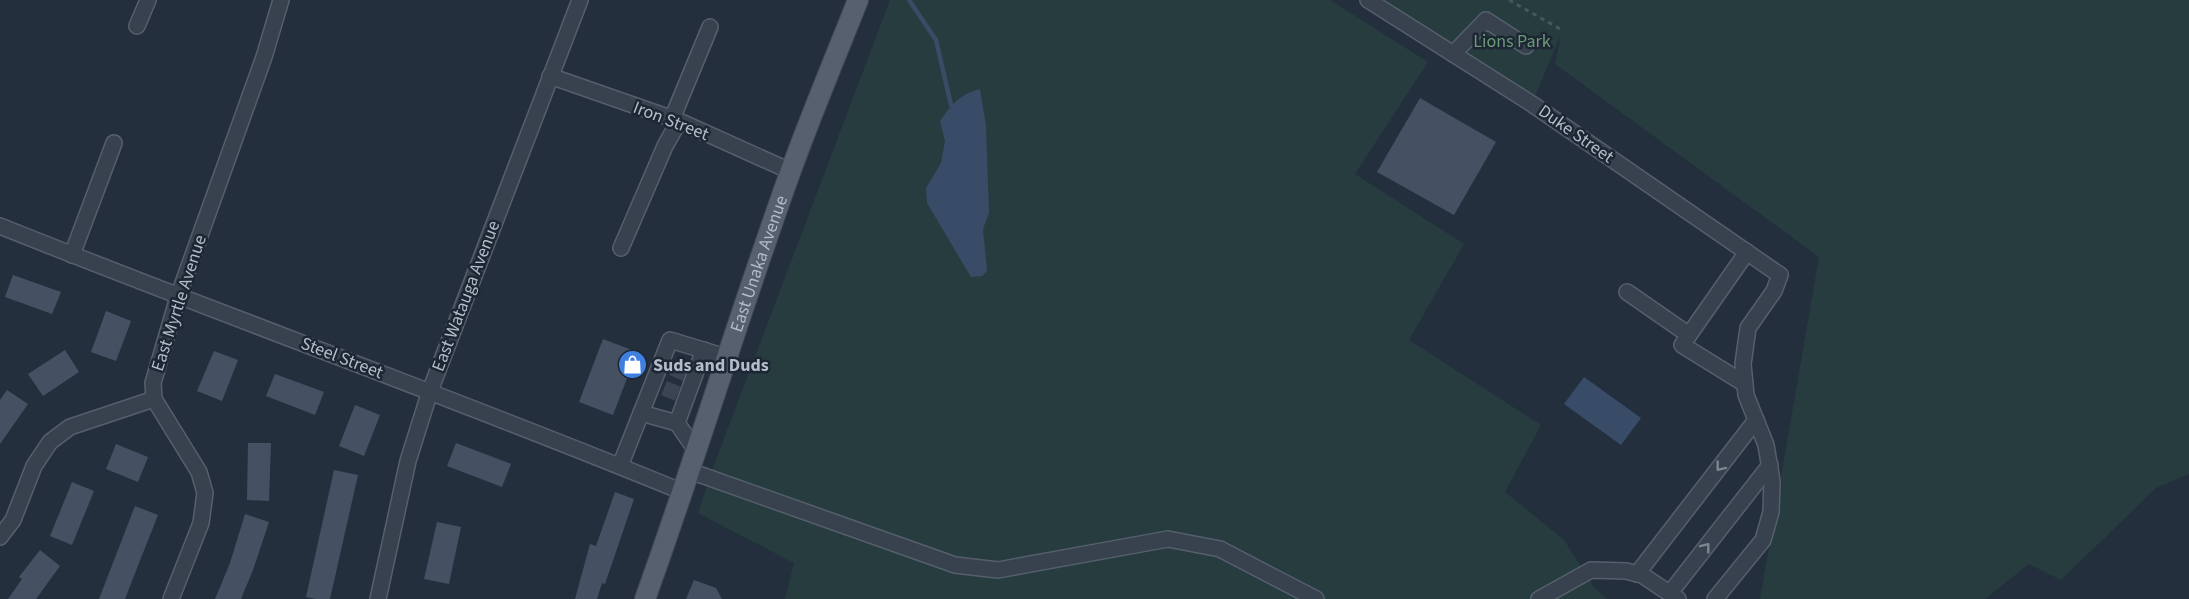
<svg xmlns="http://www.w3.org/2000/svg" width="2189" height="599" viewBox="0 0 2189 599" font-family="'Source Sans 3',sans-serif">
  <rect width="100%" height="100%" fill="#242f3e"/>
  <!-- green -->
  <g fill="#263c3f">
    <path d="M890,0H1330L1428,62L1355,174L1464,244L1409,340L1541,425L1505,492L1564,540L1594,587L1607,599H785L794,563L698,513L714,465Z"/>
    <path d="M1374,0H2189V474L2156,488L2061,580L2029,564L1985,599H1760L1819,257L1555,64L1561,34L1532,104Z"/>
  </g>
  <!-- water -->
  <g fill="#394c67">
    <path d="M980,89L986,126L989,213L983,229L987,271L982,276L971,277L927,203L926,188L941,163L945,141L940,121C951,105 960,94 980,89Z"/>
    <path d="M1584,377L1641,418L1621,445L1564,404Z"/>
  </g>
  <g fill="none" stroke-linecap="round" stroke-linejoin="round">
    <!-- stream -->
    <path stroke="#394c67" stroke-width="4.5" d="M909,0L936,40L951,105"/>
  </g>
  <!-- building -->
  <g fill="#455162">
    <path d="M1420,98L1496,142L1454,215L1377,172Z"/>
    <path d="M13,275L61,292L52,314L5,297Z"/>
    <path d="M106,311L131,321L116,361L91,352Z"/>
    <path d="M603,339L637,352L613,415L579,402Z"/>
    <path d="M65,350L79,372L43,396L28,374Z"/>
    <path d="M214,351L238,360L222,401L197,391Z"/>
    <path d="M275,374L324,392L315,415L266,396Z"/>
    <path d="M7,390L28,404L0,444V400Z"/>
    <path d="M355,405L380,415L364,456L339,446Z"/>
    <path d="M248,443H271L269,501L247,500Z"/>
    <path d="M456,443L511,464L502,487L447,466Z"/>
    <path d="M116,444L148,457L138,482L106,469Z"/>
    <path d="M334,470L358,475L330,599H316L306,597Z"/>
    <path d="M72,482L94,491L72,545L50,536Z"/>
    <path d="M615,492L634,499L605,584L602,583L597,599H575L590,544L596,546Z"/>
    <path d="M135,506L158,515L139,563L125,599H99Z"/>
    <path d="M245,514L269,522L253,570L241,599H215L230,563Z"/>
    <path d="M437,522L461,527L449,584L424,579Z"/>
    <path d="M40,550L60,566L36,599H8L22,579L19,577Z"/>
    <path d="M694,580L716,588L722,599H686Z"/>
  </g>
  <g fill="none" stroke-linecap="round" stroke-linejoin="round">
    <!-- minor-tunnel -->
    <g stroke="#3a4453" stroke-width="15" stroke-dasharray="15 8" stroke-linecap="butt">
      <path d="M672,368L688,375"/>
      <path d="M664,388L681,395"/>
    </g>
    <defs>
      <g id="minor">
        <path d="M1368,0L1532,104L1780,275L1774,291L1748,328L1743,364L1746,395L1766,445L1772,481L1771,512L1763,540L1715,599"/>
        <path d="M137,26L148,0"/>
        <path d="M1453,54L1486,20L1526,46"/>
        <path d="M550,76L679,121L790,171"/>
        <path d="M672,119L710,27"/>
        <path d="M0,226C227,317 457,399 683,492"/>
        <path d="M621,248L665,146L679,121"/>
        <path d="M72,255L114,143"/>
        <path d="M1627,292L1689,335"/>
        <path d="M1745,384L1682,345L1747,252"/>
        <path d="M641,413L677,423L704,350"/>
        <path d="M677,423L697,452"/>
        <path d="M620,466L670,340L726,357"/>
        <path d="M690,471L955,565L998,570L1168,539L1220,549L1316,599"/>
        <path d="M0,537L13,520L34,466L50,442L70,427L154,399"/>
        <path d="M1637,574L1756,420"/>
        <path d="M1670,593L1770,465"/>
        <path d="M171,599L201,523L205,493L199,472L154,399L153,383L178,297L264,57L281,0"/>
        <path d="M378,599L408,461L430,391L580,0"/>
        <path d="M1539,599L1591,570L1626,571L1642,575L1678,599"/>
      </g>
      <g id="major">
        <path id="s1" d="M645,599C696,458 739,314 790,173C811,115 835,58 858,0"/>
      </g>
    </defs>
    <!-- minor casing -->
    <use href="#minor" stroke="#565f6c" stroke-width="18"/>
    <!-- major casing -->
    <use href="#major" stroke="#414a57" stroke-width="22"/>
    <!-- path -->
    <path stroke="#44595c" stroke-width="3" stroke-dasharray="4.5 4.5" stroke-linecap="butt" d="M1509,0L1562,30"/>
    <!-- minor -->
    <use href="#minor" stroke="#38414e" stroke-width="15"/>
    <!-- major -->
    <use href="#major" stroke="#56606e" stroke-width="20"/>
  </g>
  <!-- one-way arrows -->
  <defs><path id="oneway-chevron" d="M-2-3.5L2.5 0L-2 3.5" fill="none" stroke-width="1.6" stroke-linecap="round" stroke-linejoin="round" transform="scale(1.5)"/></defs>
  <g stroke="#7c8592">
    <use href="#oneway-chevron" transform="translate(1720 467) rotate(128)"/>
    <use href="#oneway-chevron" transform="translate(1706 547) rotate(-52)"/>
  </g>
  <!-- icons -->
  <defs>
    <symbol id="shop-disc" viewBox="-11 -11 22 22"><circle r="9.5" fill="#3f7fe0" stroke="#1d2633"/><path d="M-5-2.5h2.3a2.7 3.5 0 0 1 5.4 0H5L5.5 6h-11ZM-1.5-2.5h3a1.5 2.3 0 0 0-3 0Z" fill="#fff"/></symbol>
  </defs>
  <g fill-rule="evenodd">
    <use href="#shop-disc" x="616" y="348" width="33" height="33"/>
  </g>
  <g text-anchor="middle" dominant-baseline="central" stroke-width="5" stroke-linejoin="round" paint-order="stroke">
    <!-- park labels -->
    <g font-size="18" fill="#6b9a76" stroke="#1d2633">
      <text x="1512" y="41">Lions Park</text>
    </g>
    <!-- street labels -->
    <g font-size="18" fill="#b4bcc9" stroke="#1d2633">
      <text transform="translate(671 121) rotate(21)">Iron Street</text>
      <text transform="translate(1576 134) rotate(35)">Duke Street</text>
      <text stroke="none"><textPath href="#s1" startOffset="354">East Unaka Avenue</textPath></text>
      <text transform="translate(466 296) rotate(-69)">East Watauga Avenue</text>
      <text transform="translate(179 303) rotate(-72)">East Myrtle Avenue</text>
      <text transform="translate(342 358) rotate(21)">Steel Street</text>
    </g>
    <!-- poi labels -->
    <g font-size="18" font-weight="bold" fill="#b4bcc9" stroke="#1d2633" text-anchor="start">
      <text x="653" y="365">Suds and Duds</text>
    </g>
  </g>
</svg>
